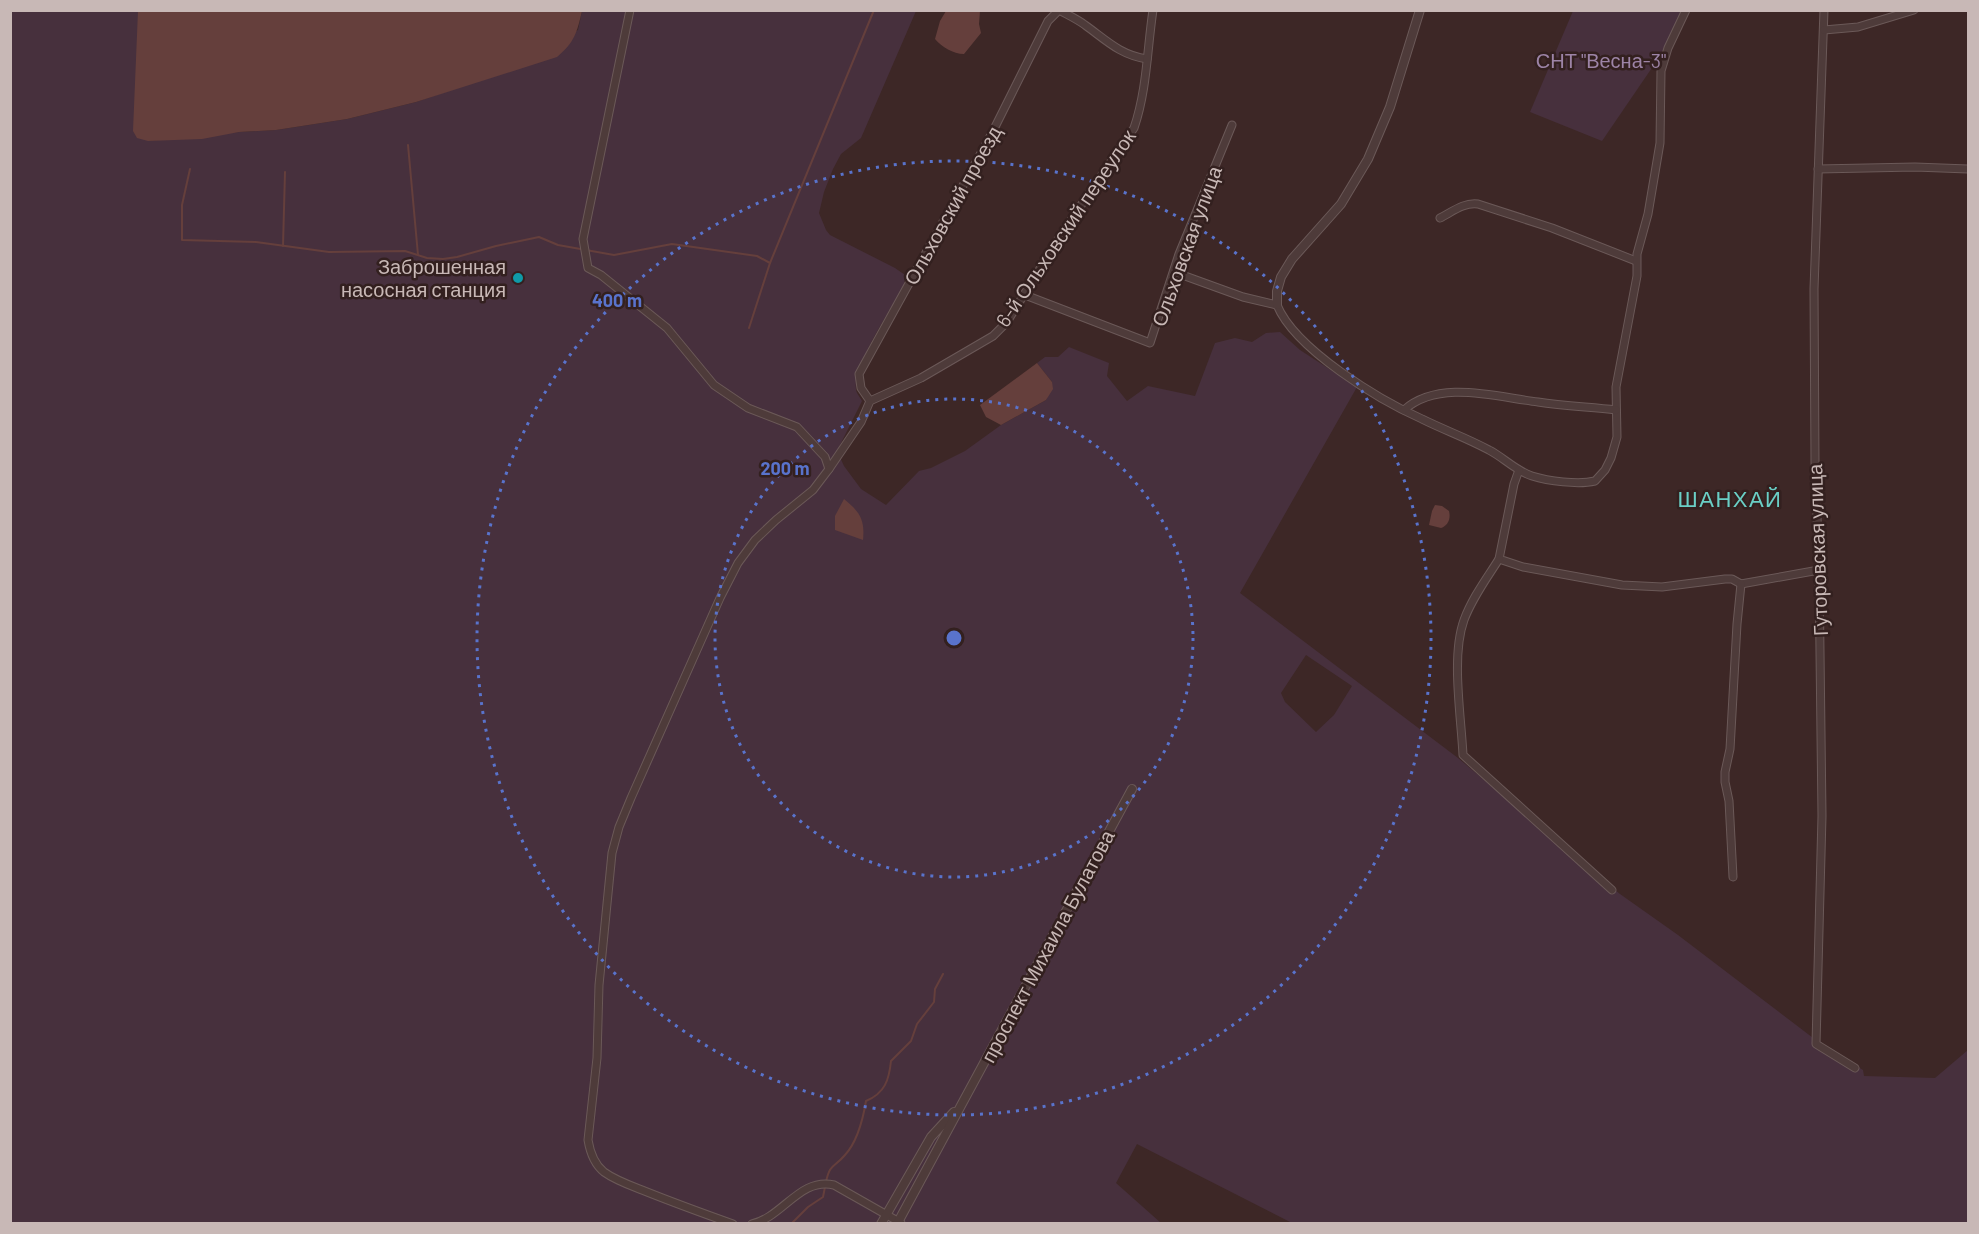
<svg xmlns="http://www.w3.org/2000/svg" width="1979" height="1234" viewBox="0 0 1979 1234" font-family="Barlow,sans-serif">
  <rect width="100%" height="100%" fill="#3d2726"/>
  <!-- green -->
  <g fill="#47303d" fill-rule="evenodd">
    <path d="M10,11H172L148,141L239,132L276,130L347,119L416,102L474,82L578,30L582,11H916L861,138L841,154L833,169L824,192L819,213L826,230L830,235L895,268L905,275L904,286C892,307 852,367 856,389C856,393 860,397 862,401L837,451L844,466L861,489L886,505L919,471L931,468L965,451L1001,425L1046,400L1052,382L1037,363L1045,357H1058L1069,347L1109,363L1107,376L1127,401L1148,386L1195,396L1215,343L1235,338L1252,342L1266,333L1280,332L1300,350L1357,387L1240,593L1458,758L1620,894L1678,935L1821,1044L1863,1070L1864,1076L1935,1078L1968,1050V1223H1292L1137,1144L1116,1183L1161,1223H11ZM1306,655L1352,686L1334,715L1316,732L1285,702L1281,693Z"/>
    <path d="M1573,11H1685L1660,56L1602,141L1530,112Z"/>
  </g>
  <!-- water -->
  <g fill="#653f3c">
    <path d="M138,11V10L582,11C577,32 575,42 557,57L416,102L347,119L276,130L239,132L202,139L148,141L137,138L133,131Z"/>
    <path d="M946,11H980L979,24L981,33L964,54C953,54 942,47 935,39L940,21Z"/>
    <path d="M1037,363L1052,382L1053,389L1046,400L1001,425L986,417L980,405Z"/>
    <path d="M844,499C860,512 865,520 863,540L835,530V516Z"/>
    <path d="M1435,505L1442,506L1449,511C1451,519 1448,525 1441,528L1429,525L1432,511Z"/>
  </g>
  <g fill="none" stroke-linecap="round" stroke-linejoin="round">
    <!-- stream -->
    <g stroke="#653f3c" stroke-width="2">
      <path d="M408,145L418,255"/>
      <path d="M190,169L182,205V240L256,242L329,252L405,251L427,258L443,259L457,257L496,246L539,237L558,245L614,255L672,244L757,256L770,263L749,328"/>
      <path d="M283,246L285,172"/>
      <path d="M770,263L874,10"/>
      <path d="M826,1182C830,1163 834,1168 845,1155C858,1141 863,1119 866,1101C885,1093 889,1080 891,1061L911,1041L917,1024L934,1002L935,989L943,974"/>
      <path d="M791,1224L808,1207L823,1197L825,1187"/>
    </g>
    <defs>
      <g id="minor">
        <path d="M630,10L583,239L588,268L601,275L667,328L714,385L748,408L797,427L825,457L829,469L813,490L776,520L755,540L738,563L720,598L631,798L619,827L612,853L599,985L597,1058L588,1140C590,1152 594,1164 604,1172C615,1180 629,1185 642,1190C672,1202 702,1213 733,1224"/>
        <path d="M1059,10C1068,15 1077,19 1085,25C1106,40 1120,55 1147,59"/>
        <path d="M1824,10L1814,289L1815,462L1819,570L1822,816L1816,1044L1855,1068"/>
        <path d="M1824,30L1858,27L1914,10"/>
        <path d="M1818,169L1915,167L1968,169"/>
        <path d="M1440,218C1452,212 1464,202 1478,204L1552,228L1636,261"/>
        <path d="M1174,272L1243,297L1277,305C1295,349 1379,400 1422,419C1444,430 1467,438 1489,450C1503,457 1516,471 1532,476C1548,481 1578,485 1595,481L1605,470L1611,458L1617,437L1616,387L1637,276V254L1648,214L1660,143L1661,71L1668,48L1686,10"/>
        <path d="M1025,295L1150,343L1179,254L1232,125"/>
        <path d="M870,401L861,388L859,374L991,135L1048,21L1059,10"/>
        <path d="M1404,410C1439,379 1496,397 1538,402C1564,406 1590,407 1616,410"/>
        <path d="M829,469L861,422L870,401L921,378L993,336L1007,322L1062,233L1134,128C1147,90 1147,50 1153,10"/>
        <path d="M1519,470L1514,484L1499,559L1523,567L1622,585L1662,587L1725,579H1732L1741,584L1819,570"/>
        <path d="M1499,559C1487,578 1472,598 1464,620C1451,656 1461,715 1463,755L1612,890"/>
        <path d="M1733,877L1729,801L1725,782V772L1730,749L1737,624L1741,584"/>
        <path d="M752,1224C783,1217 800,1177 834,1185L901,1223"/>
      </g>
      <g id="tertiary">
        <path d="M1277,305V291L1281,277L1292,259L1341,204L1368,159L1390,107L1420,10"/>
        <path d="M881,1224L931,1137L954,1112"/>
        <path d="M897,1224L1132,789"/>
      </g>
    </defs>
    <!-- minor casing -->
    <use href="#minor" stroke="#6b5958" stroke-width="9"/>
    <!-- tertiary casing -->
    <use href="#tertiary" stroke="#6b5958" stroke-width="10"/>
    <!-- minor -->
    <use href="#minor" stroke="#4e3b3a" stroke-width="7"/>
    <!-- tertiary -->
    <use href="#tertiary" stroke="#4e3b3a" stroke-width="8"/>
  </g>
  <!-- distance rings -->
  <g fill="none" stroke="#5973cc" stroke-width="3" stroke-dasharray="3 6">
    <circle cx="954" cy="638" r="239"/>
    <circle cx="954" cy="638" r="477"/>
  </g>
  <!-- markers -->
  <circle fill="#0f9aa8" stroke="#33201f" stroke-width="2" cx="518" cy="278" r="6"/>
  <g text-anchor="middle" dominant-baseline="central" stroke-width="5" stroke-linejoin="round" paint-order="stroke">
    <!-- park labels -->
    <g font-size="20" fill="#9d84a7" stroke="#33201f">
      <text x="1601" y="60">СНТ "Весна-3"</text>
    </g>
    <!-- street labels -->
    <g font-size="20" fill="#c8b8b6" stroke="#33201f">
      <text transform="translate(952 205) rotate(-61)">Ольховский проезд</text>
      <text transform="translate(1065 228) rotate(-56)">6-й Ольховский переулок</text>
      <text transform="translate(1186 246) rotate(-70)">Ольховская улица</text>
      <text transform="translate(1817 550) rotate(-92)">Гуторовская улица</text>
      <text transform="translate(1047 946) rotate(-62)">проспект Михаила Булатова</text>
    </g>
    <!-- poi labels -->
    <g font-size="20" fill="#c8b8b6" stroke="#33201f" text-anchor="end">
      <text x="506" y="266">Заброшенная<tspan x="506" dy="23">насосная станция</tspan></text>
    </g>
    <!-- quarter labels -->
    <g font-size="22" letter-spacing="1.5" fill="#6acfc6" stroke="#33201f">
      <text x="1730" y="498">ШАНХАЙ</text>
    </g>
  </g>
  <circle cx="954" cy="638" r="9" fill="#5973cc" stroke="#33201f" stroke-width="3"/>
  <g font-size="18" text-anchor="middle" font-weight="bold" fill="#5973cc" stroke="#33201f" stroke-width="5" stroke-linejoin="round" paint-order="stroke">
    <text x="617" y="307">400 m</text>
    <text x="785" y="475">200 m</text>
  </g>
  <!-- border -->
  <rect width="1979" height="1234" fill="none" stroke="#c8b8b6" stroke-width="24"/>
</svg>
